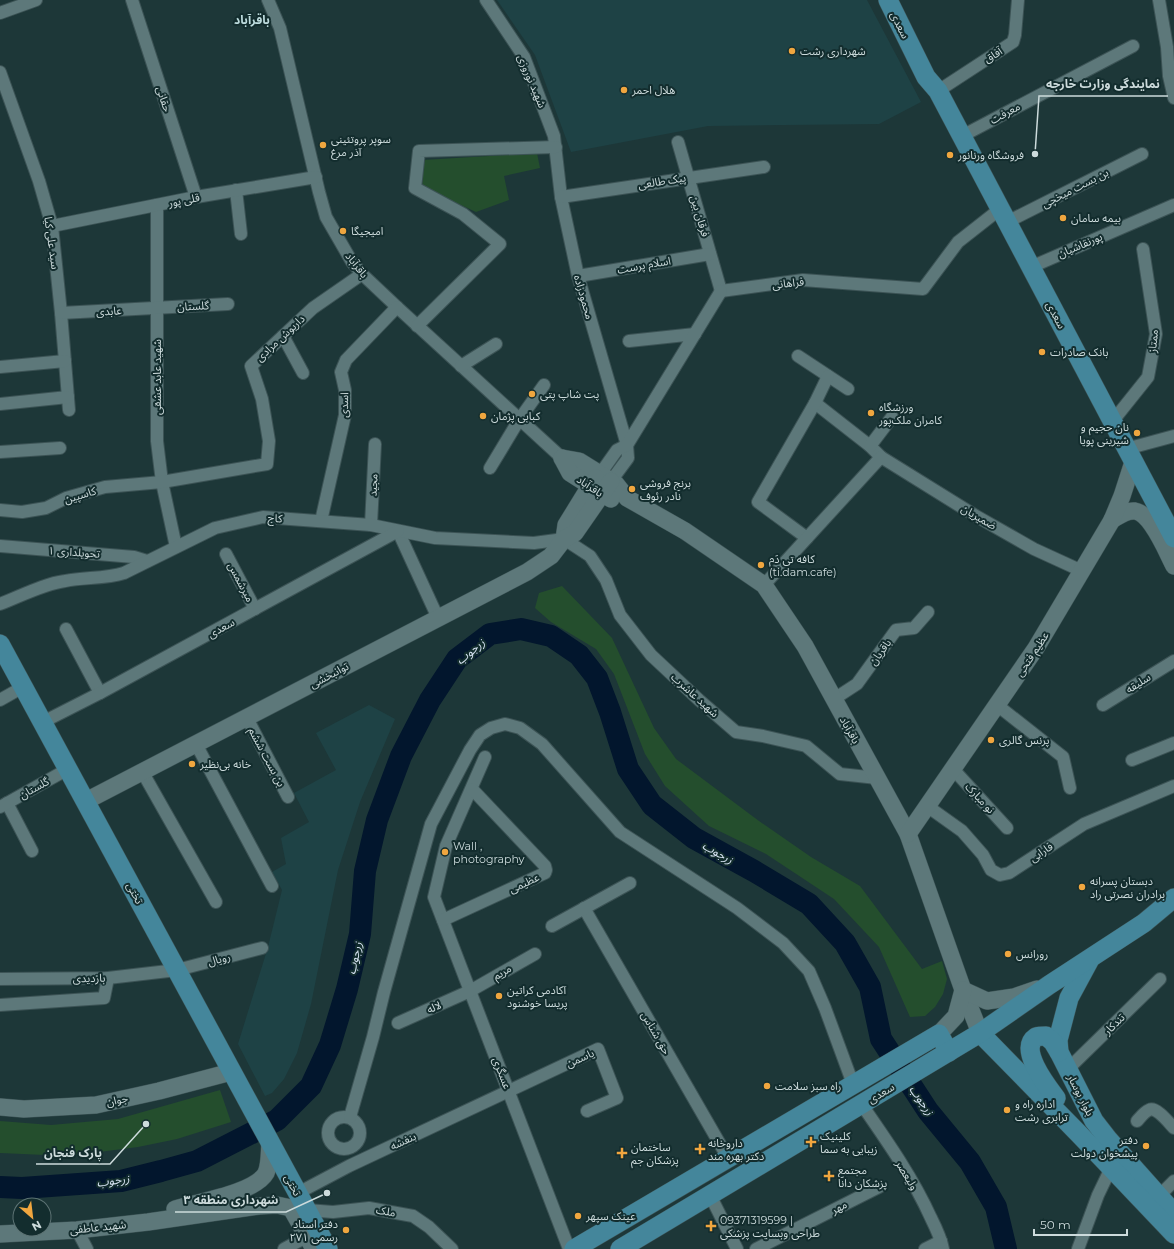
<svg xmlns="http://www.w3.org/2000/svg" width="1174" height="1249" viewBox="0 0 1174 1249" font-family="Montserrat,'Noto Sans Arabic',sans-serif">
  <rect width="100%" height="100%" fill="#1d3738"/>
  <!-- built -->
  <g fill="#1e4245">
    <path d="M497,0H867L921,102L879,124L708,126L571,152L535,55Z"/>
    <path d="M369,705L395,719L360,802L338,870L311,1004L297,1053L284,1079L272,1093L265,1096L238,1044L268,947L282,890L272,872L286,864L281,838L309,822L294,793L336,770L316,733Z"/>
  </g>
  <!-- green -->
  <g fill="#244e2d">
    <path d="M537,153L540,168L504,176L509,200L476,212L422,187L423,160Z"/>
    <path d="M562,586L612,638L654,728L676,759L759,821L811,857L860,886L922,969L942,961L947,979L943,994L935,1007L925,1016L910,1017L879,947L834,899L766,854L709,826L665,786L645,754L614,674L596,649L551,622L535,608L539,593Z"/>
    <path d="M220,1090L231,1122L177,1139L138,1147L68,1156L0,1153V1121L51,1125L118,1119Z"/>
  </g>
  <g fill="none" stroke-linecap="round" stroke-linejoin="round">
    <!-- river -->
    <path stroke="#02162d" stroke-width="22" d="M0,1187L22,1188L121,1181L161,1171L197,1161L277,1120L311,1086L330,1045L347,989L360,934L365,871L377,820L401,756L430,700L457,659L490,634L521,629L551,636L579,655L597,678L610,712L628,769L652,805L694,838L754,871L809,904L845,943L870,987L881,1039L928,1111L970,1162L996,1207L1006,1249"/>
    <defs>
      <g id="street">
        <path d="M132,0L196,197"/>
        <path d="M268,0L280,28L319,192L326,217L352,262L362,274L397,307L562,458"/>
        <path d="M486,0L524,57L554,136L561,197L578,276L627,445L628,458L611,481"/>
        <path d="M1159,0L1167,47L1169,76L1174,98"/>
        <path d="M0,13L36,0"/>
        <path d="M0,72L39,181L52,226L61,313L69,410"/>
        <path d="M938,91L1013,42L1015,35L1018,0"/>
        <path d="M962,136L1133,46"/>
        <path d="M678,142L721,291"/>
        <path d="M236,190L241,234"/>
        <path d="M561,197L764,167"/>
        <path d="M157,205V441L162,482L176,547"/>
        <path d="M1007,222L1142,154"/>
        <path d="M52,226L196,197L316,177"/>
        <path d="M1031,267L1174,205"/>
        <path d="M578,276L710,254"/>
        <path d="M721,291L803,280L923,289L958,242L1000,209"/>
        <path d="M61,313L228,304"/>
        <path d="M417,326L500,244L463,214L415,188L419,151L556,147"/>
        <path d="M283,336L303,373"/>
        <path d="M629,341L695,334"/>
        <path d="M798,356L848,389"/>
        <path d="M461,366L496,344"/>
        <path d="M0,367L65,361"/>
        <path d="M815,403L870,446L881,457"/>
        <path d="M0,404L68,397"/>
        <path d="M1112,422L1148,377L1156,334L1143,249"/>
        <path d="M870,446L892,417"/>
        <path d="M1126,449L1174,436"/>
        <path d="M0,452L60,448"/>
        <path d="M490,468L519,420L544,385"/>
        <path d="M600,474L617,450L627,445L721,291"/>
        <path d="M0,510L22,512L46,508L66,498L105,487L162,482L267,464L269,441L262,399L251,366L313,308L362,274"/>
        <path d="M321,521L345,415V390L341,372L346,360L397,307"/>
        <path d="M371,525L375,444"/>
        <path d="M398,531L438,618"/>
        <path d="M807,538L758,502L815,403L828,376"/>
        <path d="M0,546L134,557L147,561"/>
        <path d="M226,554L255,609"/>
        <path d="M764,585L881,457L976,516L1034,549L1082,571"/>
        <path d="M0,604C21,596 43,584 65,581C85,577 105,579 124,573L215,528L263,517L371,525L435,538L534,543L564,539L590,556L606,580L620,615L651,655L699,700L736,732L763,736L806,746L840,774L877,778"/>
        <path d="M66,629L100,693"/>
        <path d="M834,699L857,684L896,630L914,628L928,612"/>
        <path d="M0,700L23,687"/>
        <path d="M997,705L1063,757L1070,788"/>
        <path d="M1103,705L1174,661"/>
        <path d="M247,718L288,797"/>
        <path d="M43,722L100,693L398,531"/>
        <path d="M196,744L272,886"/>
        <path d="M485,757L446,846L434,897L569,1249"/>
        <path d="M1132,760L1174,743"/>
        <path d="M953,769L1007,828"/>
        <path d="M143,773L216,902"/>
        <path d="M7,803L32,851"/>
        <path d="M927,806L962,831L983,855L991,870L1000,875L1009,873L1084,824L1174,786"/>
        <path d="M0,807L68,769"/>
        <path d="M584,908L728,1158"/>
        <path d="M443,920L545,873L546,870L545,866L472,789"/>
        <path d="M552,926L630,883"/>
        <path d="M0,979L108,978L177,970L262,948"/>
        <path d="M0,1005L104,998L108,978"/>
        <path d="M398,1023L470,991L535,954"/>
        <path d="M1068,1069L1160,979"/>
        <path d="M862,1105C887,1141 913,1178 931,1218C936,1228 941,1238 943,1249"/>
        <circle cx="344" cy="1133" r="16"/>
        <path d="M350,1117L373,1037L384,992L431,824L470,750L480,735L491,728L505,724L520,728L542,744L620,832L737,908L783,943L809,971L825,1008L853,1084"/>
        <path d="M1137,1121C1140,1118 1144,1112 1149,1110C1156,1106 1169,1123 1174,1128"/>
        <path d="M298,1193L349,1166L598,1049L617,1098L587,1111"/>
        <path d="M710,1195L737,1249"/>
        <path d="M1159,1196L1174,1181"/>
        <path d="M307,1210L333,1212L369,1208L413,1216L429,1227L452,1249"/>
        <path d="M77,1230L87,1249"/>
        <path d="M284,1249L308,1236"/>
        <path d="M756,1249L879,1187"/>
        <path d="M925,1249L941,1241"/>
        <path d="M1078,1249L1098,1195L1111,1168"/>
      </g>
      <g id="secondary">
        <path d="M562,458L579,461L616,484L627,498L685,531L764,585L805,646L908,834L963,990L980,1033"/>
        <path d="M562,458L570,473L611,499"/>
        <path d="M1112,520C1119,516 1126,510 1135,511C1152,514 1166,551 1174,566"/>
        <path d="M564,539L566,525L590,486L596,478"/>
        <path d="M86,801L527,572L551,556L564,539L575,533L611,481"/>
        <path d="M908,834L1036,648L1112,520L1122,496L1133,462"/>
        <path d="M963,990L987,1001L1014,997L1037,989"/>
        <path d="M939,1034L956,1016L963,990"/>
        <path d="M0,1107L24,1109L96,1105L159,1091L231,1072"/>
        <path d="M175,1209C197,1202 255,1193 266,1173C270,1164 269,1152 270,1142"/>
        <path d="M0,1234L77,1230L148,1222L259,1206L277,1205L291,1208L314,1249"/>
      </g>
      <g id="primary">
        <path d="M888,0L926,77L938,91L1174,538"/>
        <path d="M0,644L328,1249"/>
        <path d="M1089,961L1069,998L1058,1040L1059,1052L1094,1121L1108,1139L1174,1213"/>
        <path d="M980,1033L1079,1134L1174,1234"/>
        <path d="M1056,1098C1047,1086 1018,1049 1036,1037C1039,1036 1043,1036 1046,1036L1053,1042L1059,1052"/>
        <path d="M574,1249L939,1034L949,1052"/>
        <path d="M620,1249L980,1033L1049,985L1144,923L1174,898"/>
      </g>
    </defs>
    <!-- street casing -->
    <use href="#street" stroke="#3c5355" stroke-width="14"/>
    <!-- secondary casing -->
    <use href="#secondary" stroke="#3c5355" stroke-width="18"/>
    <!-- primary casing -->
    <use href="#primary" stroke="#3c5355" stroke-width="20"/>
    <!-- street -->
    <use href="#street" stroke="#5d787a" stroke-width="12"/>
    <!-- secondary -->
    <use href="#secondary" stroke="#5d787a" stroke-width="17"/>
    <!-- primary -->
    <use href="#primary" stroke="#44869b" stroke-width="19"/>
  </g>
  <!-- markers -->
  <g fill="#f0a63f" stroke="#132d2e" stroke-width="1.5">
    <circle cx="792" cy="51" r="4"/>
    <circle cx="624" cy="90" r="4"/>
    <circle cx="323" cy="145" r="4"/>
    <circle cx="950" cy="155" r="4"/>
    <circle cx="1063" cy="218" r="4"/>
    <circle cx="343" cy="231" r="4"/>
    <circle cx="1042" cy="352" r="4"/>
    <circle cx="532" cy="394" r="4"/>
    <circle cx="871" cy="413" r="4"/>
    <circle cx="483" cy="416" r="4"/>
    <circle cx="1137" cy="433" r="4"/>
    <circle cx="632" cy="489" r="4"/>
    <circle cx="761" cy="565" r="4"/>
    <circle cx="991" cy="740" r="4"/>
    <circle cx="192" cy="764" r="4"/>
    <circle cx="445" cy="852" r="4"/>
    <circle cx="1082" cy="887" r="4"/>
    <circle cx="1008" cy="954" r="4"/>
    <circle cx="499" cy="996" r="4"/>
    <circle cx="767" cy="1086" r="4"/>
    <circle cx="1007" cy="1110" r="4"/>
    <path d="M809 1136h4v4h4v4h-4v4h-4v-4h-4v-4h4z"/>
    <circle cx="1146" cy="1146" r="4"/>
    <path d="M698 1143h4v4h4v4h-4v4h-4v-4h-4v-4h4z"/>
    <path d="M620 1147h4v4h4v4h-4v4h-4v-4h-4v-4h4z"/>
    <path d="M827 1170h4v4h4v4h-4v4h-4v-4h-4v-4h4z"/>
    <circle cx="578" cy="1216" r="4"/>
    <path d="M709 1220h4v4h4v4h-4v4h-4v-4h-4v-4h4z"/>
    <circle cx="346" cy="1230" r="4"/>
  </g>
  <g text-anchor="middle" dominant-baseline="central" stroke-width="4" stroke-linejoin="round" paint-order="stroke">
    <!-- street labels -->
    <g font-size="11" fill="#cddbdc" stroke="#132d2e">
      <text transform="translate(900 25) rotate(64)">سعدی</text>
      <text transform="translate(993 55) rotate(-33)">آفاق</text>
      <text transform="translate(532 81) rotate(67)">شهید نوروزی</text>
      <text transform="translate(164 99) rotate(72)">حقانی</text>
      <text transform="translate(1005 113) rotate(-28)">معرفت</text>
      <text transform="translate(662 181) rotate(-9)">پیک طالعی</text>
      <text transform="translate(1075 188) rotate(-27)">بن بست میخچی</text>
      <text transform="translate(184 200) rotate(-11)">قلی پور</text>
      <text transform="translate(700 216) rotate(74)">فرقان بین</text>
      <text transform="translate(52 243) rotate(82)">سید علی کیا</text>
      <text transform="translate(1080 245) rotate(-23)">پورنقاشیان</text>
      <text transform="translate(357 265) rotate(52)">باقرآباد</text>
      <text transform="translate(644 265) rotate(-10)">اسلام پرست</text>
      <text transform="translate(788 283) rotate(-6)">فراهانی</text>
      <text transform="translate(584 297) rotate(74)">محمودزاده</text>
      <text transform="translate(193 306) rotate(-3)">گلستان</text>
      <text transform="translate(109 311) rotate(-3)">عابدی</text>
      <text transform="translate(1056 315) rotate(62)">سعدی</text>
      <text transform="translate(280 338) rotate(-43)">داریوش مرادی</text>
      <text transform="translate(1153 341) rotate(-85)">ممتاز</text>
      <text transform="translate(157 377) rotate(-90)">شهید عابد عشقی</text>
      <text transform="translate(344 405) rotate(-89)">اسدی</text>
      <text transform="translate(373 485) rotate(-87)">مجید</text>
      <text transform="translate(590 486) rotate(34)">باقرآباد</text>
      <text transform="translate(80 495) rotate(-17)">کاسپین</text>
      <text transform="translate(979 517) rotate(30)">ضمیریان</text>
      <text transform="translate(275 518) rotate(3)">کاج</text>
      <text transform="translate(74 552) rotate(4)">تحویلداری ۱</text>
      <text transform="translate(241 582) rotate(62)">میرشمس</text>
      <text transform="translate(221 628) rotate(-29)">سعدی</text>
      <text transform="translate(880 652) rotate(-54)">باقریان</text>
      <text transform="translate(1032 654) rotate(-57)">عظیم فتحی</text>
      <text transform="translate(329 675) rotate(-28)">توانبخشی</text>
      <text transform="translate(1138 683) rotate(-32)">سلیقه</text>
      <text transform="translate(695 695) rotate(42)">شهید عاشرب</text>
      <text transform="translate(850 730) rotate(61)">باقرآباد</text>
      <text transform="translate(267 757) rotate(62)">بن بست ششم</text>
      <text transform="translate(34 788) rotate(-29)">گلستان</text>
      <text transform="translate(980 798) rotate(47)">نو مبارک</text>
      <text transform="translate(1041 852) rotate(-34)">فارابی</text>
      <text transform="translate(524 883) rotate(-25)">عظیمی</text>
      <text transform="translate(135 893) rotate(62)">تختی</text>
      <text transform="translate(219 959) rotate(-15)">رویال</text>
      <text transform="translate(502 972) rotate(-30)">مریم</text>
      <text transform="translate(89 978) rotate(-1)">بازدیدی</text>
      <text transform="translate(434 1007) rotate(-24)">لاله</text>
      <text transform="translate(1114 1024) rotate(-45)">تندکار</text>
      <text transform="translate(656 1033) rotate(60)">حق شناس</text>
      <text transform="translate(580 1058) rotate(-24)">یاسمن</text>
      <text transform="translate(502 1073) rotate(69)">عسگری</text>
      <text transform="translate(881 1093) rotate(-31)">سعدی</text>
      <text transform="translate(1081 1095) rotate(63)">بلوار بوسار</text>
      <text transform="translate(117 1100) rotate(-12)">جوان</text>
      <text transform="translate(403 1141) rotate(-25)">بنفشه</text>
      <text transform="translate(907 1175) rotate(59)">ولیعصر</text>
      <text transform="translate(293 1185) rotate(61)">تختی</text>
      <text transform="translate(839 1207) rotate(-27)">مهر</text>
      <text transform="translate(386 1211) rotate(10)">ملک</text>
      <text transform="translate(98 1227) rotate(-6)">شهید عاطفی</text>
    </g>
    <!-- poi labels -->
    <g font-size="11" fill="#cddbdc" stroke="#132d2e" text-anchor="start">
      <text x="800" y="51">شهرداری رشت</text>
      <text x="632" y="90">هلال احمر</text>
      <text x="331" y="139">سوپر پروتئینی<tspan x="331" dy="13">آذر مرغ</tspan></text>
      <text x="958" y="155">فروشگاه ورنانور</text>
      <text x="1071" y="218">بیمه سامان</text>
      <text x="351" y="231">امیجیگا</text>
      <text x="1050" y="352">بانک صادرات</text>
      <text x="540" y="394">پت شاپ پتی</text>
      <text x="879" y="407">ورزشگاه<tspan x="879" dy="13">کامران ملک‌پور</tspan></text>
      <text x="491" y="416">کبابی پژمان</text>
      <text x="1129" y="427" text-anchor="end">نان حجیم و<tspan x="1129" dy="13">شیرینی پویا</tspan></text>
      <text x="640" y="483">برنج فروشی<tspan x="640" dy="13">نادر رئوف</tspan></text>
      <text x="769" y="559">کافه تی دَم<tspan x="769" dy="13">(ti.dam.cafe)</tspan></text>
      <text x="999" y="740">پرنس گالری</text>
      <text x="200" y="764">خانه بی‌نظیر</text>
      <text x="453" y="846">Wall ,<tspan x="453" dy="13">photography</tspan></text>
      <text x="1090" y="881">دبستان پسرانه<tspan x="1090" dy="13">برادران نصرتی راد</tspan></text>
      <text x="1016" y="954">رورانس</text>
      <text x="507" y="990">آکادمی کراتین<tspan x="507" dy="13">پریسا خوشنود</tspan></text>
      <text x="775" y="1086">راه سبز سلامت</text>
      <text x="1015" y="1104">اداره راه و<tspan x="1015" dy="13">ترابری رشت</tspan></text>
      <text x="820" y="1136">کلینیک<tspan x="820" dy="13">زیبایی به سما</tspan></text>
      <text x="1138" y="1140" text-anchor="end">دفتر<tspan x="1138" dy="13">پیشخوان دولت</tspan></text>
      <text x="708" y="1143">داروخانه<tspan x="708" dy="13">دکتر بهره مند</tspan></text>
      <text x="631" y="1147">ساختمان<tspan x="631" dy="13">پزشکان جم</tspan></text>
      <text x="838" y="1170">مجتمع<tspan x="838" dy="13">پزشکان دانا</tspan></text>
      <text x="586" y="1216">عینک سپهر</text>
      <text x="720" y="1220">09371319599 |<tspan x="720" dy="13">طراحی وبسایت پزشکی</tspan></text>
      <text x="338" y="1224" text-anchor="end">دفتر اسناد<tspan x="338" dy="13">رسمی ۲۷۱</tspan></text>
    </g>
    <!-- neighbourhood labels -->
    <g font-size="12" font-weight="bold" fill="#bddbdd" stroke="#132d2e">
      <text x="252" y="19">باقرآباد</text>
    </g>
    <!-- water labels -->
    <g font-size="12" font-style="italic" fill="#d9e5f4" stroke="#132d2e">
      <text transform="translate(470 651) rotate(-40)">زرجوب</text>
      <text transform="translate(718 852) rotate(30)">زرجوب</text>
      <text transform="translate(354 958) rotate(-77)">زرجوب</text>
      <text transform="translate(922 1100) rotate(55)">زرجوب</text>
      <text transform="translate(113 1180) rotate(-8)">زرجوب</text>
    </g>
  </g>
  <!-- callouts -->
  <path fill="none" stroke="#cddbdc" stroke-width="1.5" d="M1035 154L1039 96H1168M146 1124L110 1164H36M327 1193L286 1212H175"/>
  <g fill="#cddbdc" stroke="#132d2e" stroke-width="1.5">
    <circle cx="1035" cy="154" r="4"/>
    <circle cx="146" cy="1124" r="4"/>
    <circle cx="327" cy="1193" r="4"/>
  </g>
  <g font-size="12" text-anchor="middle" font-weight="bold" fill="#cddbdc" stroke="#132d2e" stroke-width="4" stroke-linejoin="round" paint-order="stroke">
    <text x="1103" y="88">نمایندگی وزارت خارجه</text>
    <text x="73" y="1157">پارک فنجان</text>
    <text x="231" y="1204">شهرداری منطقه ۳</text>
  </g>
  <!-- north arrow -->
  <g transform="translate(32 1217) rotate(152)"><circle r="19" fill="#132d2e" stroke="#5d7374"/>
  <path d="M0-3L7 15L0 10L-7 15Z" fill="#f0a63f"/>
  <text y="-6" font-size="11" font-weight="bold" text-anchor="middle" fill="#cddbdc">N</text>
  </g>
  <!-- scale -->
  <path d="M1034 1229v6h93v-6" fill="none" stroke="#cddbdc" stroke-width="2"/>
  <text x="1040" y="1229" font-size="12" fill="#cddbdc" stroke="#132d2e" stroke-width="3" paint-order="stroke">50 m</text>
</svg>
